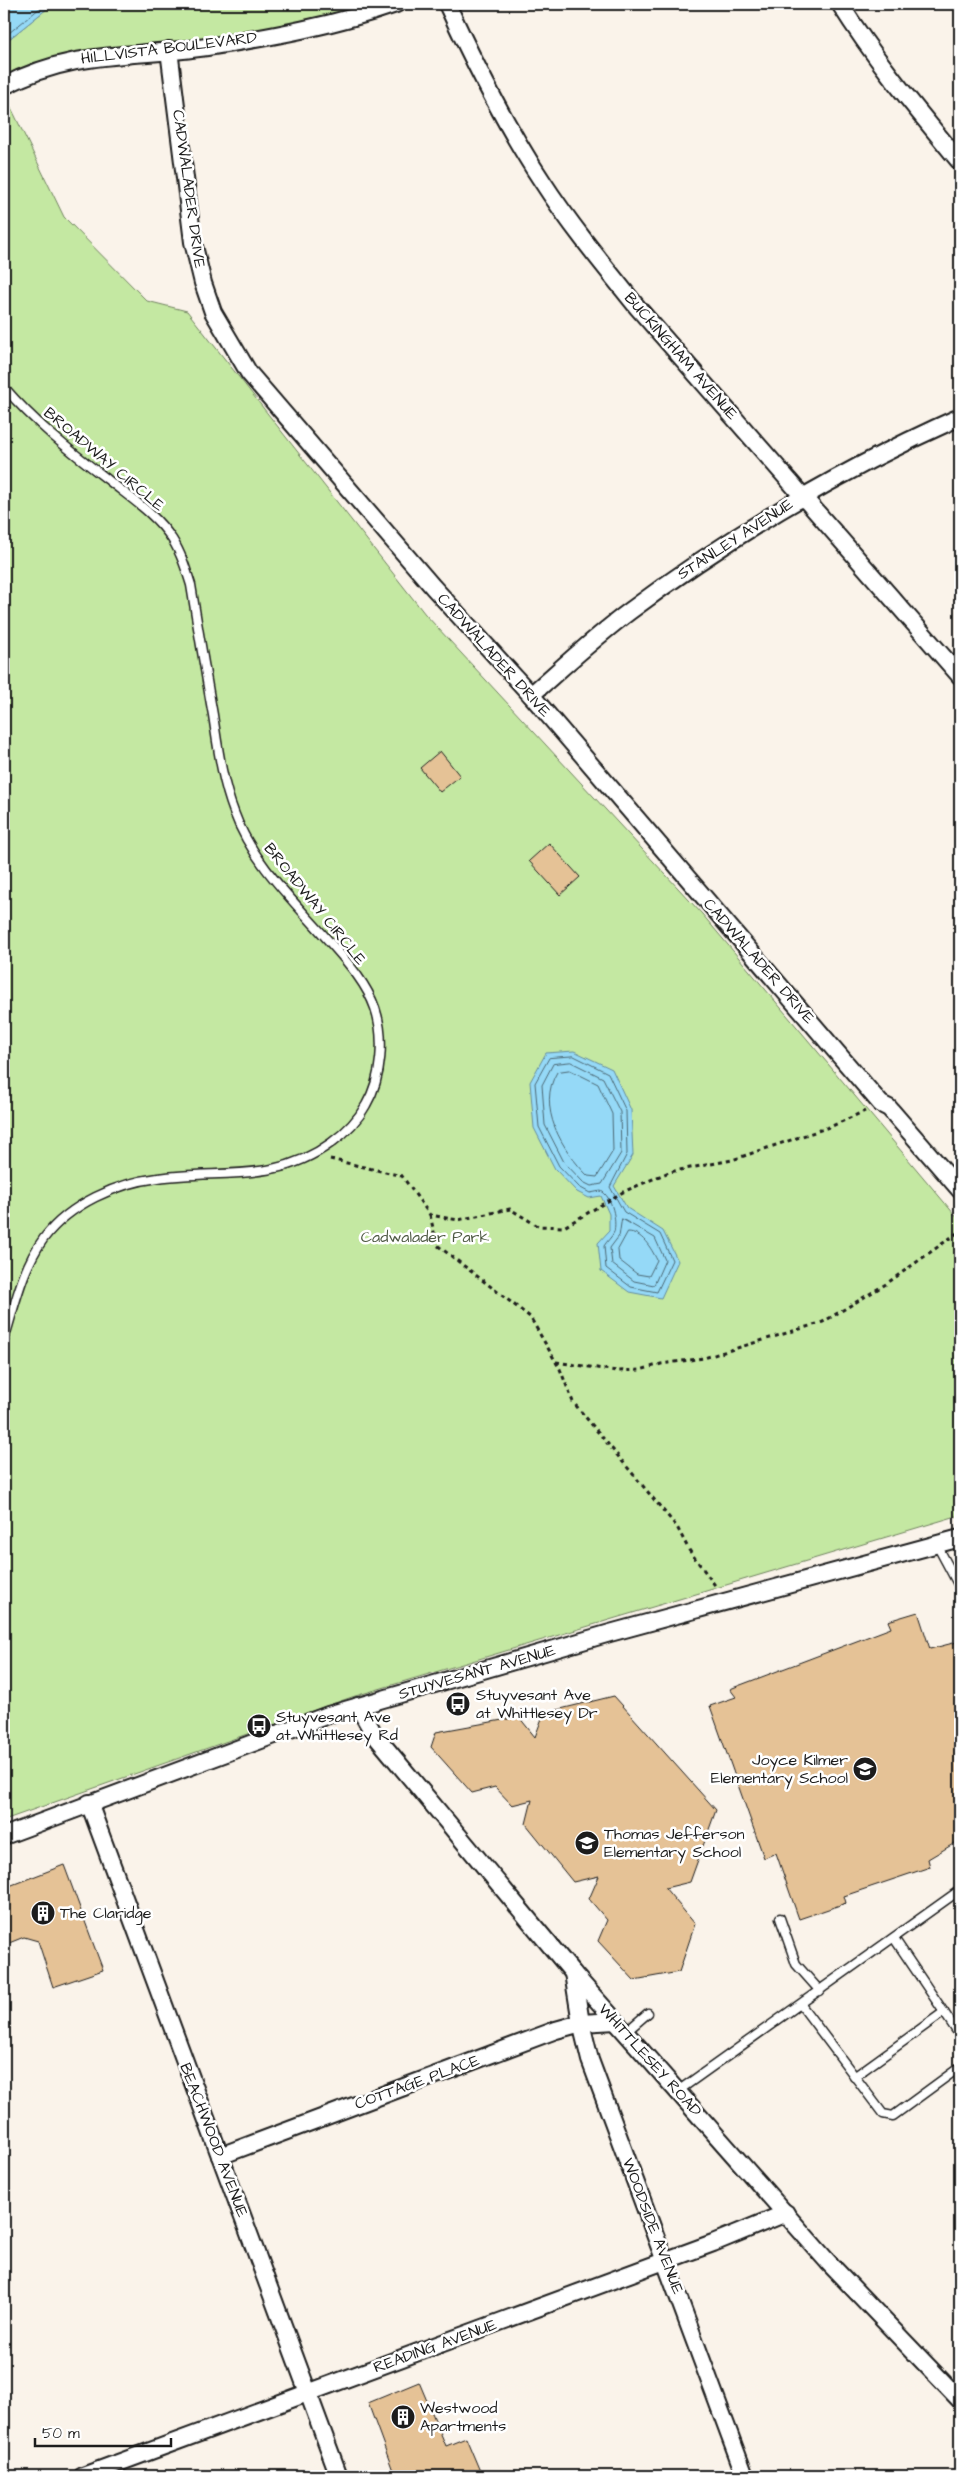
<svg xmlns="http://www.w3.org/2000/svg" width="964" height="2480" viewBox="0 0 964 2480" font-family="'Architects Daughter',sans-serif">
  <rect width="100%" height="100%" fill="#faf3ea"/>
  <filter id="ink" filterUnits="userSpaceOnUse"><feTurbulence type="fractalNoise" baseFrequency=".02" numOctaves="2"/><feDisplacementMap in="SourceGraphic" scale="10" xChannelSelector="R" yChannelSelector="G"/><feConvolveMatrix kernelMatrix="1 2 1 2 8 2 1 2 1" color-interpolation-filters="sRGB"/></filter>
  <g filter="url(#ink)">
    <!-- green -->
    <g fill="#c4e8a2" stroke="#70825f">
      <path d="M53,4H399L4,85V43Z"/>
      <path d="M4,93L64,217L147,301L187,311L425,614L702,914L960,1221V1515L352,1697L4,1820Z"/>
    </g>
    <!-- water -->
    <g fill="#95d9f7" stroke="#658d9f">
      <path d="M4,4H53L4,43Z"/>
      <path d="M574,1051L612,1069L631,1110L633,1155L614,1186L627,1208L663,1231L678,1261L661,1298L629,1292L601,1271L598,1243L609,1231V1214L601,1196L589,1198L577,1192L555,1169L534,1128L530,1082L546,1053Z"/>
    </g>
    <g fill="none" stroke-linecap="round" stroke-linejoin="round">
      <!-- shore -->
      <g stroke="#4c6874" stroke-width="1">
        <path d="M4,37L45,4"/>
        <path d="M574,1056L608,1073L626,1111L627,1154L610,1187L624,1212L660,1234L672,1260L657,1292L631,1287L606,1268L604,1246C606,1242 612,1237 614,1232C617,1221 612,1196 601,1191L590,1193L579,1187L559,1166L539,1127L535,1083L549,1058Z"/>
        <path d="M571,1062L603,1078L620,1112L621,1153L602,1184L591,1186L583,1182L564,1162L545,1125L542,1085L553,1064Z"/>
        <path d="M570,1070L598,1084L612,1114L613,1151L597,1177L588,1176C562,1150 536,1107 557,1072Z"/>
        <path d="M622,1219L655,1238L665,1260L654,1285L634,1281L612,1264L610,1248L619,1236Z"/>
        <path d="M628,1232C642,1232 651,1248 657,1260L649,1276L637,1274L619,1260L618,1250Z"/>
      </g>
    </g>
    <!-- building -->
    <g fill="#e5c296" stroke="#1c1c1c">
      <path d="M440,751L460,776L440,792L420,768Z"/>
      <path d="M549,843L580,877L560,895L529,861Z"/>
      <path d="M918,1612L930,1649L957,1642L960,1651V1840L928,1859L930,1867L844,1896L846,1903L799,1919L776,1853L764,1858L710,1706L736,1697L730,1689L891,1628L888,1621Z"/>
      <path d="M614,1696L716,1810L690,1882L665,1888L695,1924L679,1972L634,1980L598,1941L607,1920L589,1899L599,1876L573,1882L526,1824L532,1800L512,1805L495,1787L472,1793L431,1747L436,1732L519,1717L535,1737L544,1713Z"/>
      <path d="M64,1865L103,1970L53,1987L38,1941L24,1937L4,1945V1888Z"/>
      <path d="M419,2382L446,2446L466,2438L482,2476H395L368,2403Z"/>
    </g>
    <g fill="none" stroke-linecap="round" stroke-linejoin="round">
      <defs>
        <g id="lane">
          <path d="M4,387C34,422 70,451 107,479C129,497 156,514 172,539C181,553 186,569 191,585C198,628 205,671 213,715C218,748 222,781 234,812C253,865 298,905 334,947C349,964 367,985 375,1008C385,1037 382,1078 366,1105C358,1120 345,1133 331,1143C275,1184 221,1169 158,1178C117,1183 70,1204 44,1238C22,1268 15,1305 4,1340"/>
          <path d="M937,1545L960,1588"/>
          <path d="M780,1918L796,1964L820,1991"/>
          <path d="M894,1938L960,2036"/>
          <path d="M801,2005L883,2114L893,2116L960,2067"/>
          <path d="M626,2032L648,2013"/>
          <path d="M854,2077L944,2012"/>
          <path d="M678,2091L960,1890"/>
        </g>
        <g id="street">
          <path d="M447,4C475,65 505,125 542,181C571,226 605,267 638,308L960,676"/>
          <path d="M840,4C875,60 918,111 960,162"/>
          <path d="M169,50L193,242L203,283L213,312L249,373L433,587L531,695L881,1104L889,1108L960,1190"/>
          <path d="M4,86C75,49 132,58 207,47C271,37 335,25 396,4"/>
          <path d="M531,695C564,666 595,637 630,611C733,534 843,469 960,417"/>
          <path d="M358,1706L374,1734L573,1973L828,2262L960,2400"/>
          <path d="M89,1803L339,2476"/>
          <path d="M4,1836L328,1715L610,1633L960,1538"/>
          <path d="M573,1973L581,2023L590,2060L745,2476"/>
          <path d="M220,2156L556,2030L581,2023L616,2021"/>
          <path d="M83,2476L713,2243L786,2213"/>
        </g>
      </defs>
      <!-- lane casing -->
      <use href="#lane" stroke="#1c1c1c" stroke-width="11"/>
      <!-- street casing -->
      <use href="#street" stroke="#1c1c1c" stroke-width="20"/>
      <!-- path -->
      <g stroke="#1c1c1c" stroke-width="3" stroke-dasharray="4 4" stroke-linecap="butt">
        <path d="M330,1159L402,1176L430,1215L458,1220L510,1209L538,1226L564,1227L623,1192L669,1172L732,1160L832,1126L865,1111"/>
        <path d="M430,1215L437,1245L530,1317L560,1369L573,1402L677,1527L689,1550L717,1588"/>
        <path d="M556,1362L617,1371L640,1370L661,1364L704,1358L823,1322L886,1284L960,1231"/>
      </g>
      <!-- lane -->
      <use href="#lane" stroke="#fff" stroke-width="8"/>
      <!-- street -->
      <use href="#street" stroke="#fff" stroke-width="16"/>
    </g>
  </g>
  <!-- icons -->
  <defs>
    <symbol id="bus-disc" viewBox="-11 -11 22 22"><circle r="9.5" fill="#1c1c1c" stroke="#fff"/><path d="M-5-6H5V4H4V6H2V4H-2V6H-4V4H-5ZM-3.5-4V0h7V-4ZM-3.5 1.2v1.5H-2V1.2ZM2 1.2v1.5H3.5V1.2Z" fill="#fff"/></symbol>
    <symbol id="school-disc" viewBox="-11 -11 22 22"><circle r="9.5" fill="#1c1c1c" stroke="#fff"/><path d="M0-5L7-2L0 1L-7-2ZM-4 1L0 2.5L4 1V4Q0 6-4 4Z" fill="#fff"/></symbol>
    <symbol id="building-disc" viewBox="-11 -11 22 22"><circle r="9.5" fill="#1c1c1c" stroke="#fff"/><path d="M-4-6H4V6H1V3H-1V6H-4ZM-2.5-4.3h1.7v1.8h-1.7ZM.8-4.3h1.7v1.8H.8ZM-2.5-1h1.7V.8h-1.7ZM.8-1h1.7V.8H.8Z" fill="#fff"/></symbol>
  </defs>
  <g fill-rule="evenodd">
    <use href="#bus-disc" x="444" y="1690" width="28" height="28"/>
    <use href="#bus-disc" x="245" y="1712" width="28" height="28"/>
    <use href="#school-disc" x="851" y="1755" width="28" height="28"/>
    <use href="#school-disc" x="573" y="1829" width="28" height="28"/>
    <use href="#building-disc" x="29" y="1899" width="28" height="28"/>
    <use href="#building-disc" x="389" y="2403" width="28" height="28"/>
  </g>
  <g text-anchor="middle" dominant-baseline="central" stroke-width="5" stroke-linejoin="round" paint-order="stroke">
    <!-- street labels -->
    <g font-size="16" fill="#1c1c1c" stroke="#fff">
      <text transform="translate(169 48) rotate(-7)">HILLVISTA BOULEVARD</text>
      <text transform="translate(189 189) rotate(82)">CADWALADER DRIVE</text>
      <text transform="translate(681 356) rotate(49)">BUCKINGHAM AVENUE</text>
      <text transform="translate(104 459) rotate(40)">BROADWAY CIRCLE</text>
      <text transform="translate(735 539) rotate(-33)">STANLEY AVENUE</text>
      <text transform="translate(494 655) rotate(48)">CADWALADER DRIVE</text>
      <text transform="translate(315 904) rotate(51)">BROADWAY CIRCLE</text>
      <text transform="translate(759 961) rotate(49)">CADWALADER DRIVE</text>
      <text transform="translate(477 1672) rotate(-16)">STUYVESANT AVENUE</text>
      <text transform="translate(650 2060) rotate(48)">WHITTLESEY ROAD</text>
      <text transform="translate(417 2082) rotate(-20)">COTTAGE PLACE</text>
      <text transform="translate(214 2140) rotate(69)">BEACHWOOD AVENUE</text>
      <text transform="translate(653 2226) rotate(69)">WOODSIDE AVENUE</text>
      <text transform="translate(435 2346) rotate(-20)">READING AVENUE</text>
    </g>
    <!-- park labels -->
    <g font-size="16" fill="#4e5944" stroke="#fff">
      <text x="425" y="1237">Cadwalader Park</text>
    </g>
    <!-- poi labels -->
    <g font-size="16" fill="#1c1c1c" stroke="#fff" text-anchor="start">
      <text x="476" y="1695">Stuyvesant Ave<tspan x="476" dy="18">at Whittlesey Dr</tspan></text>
      <text x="276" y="1717">Stuyvesant Ave<tspan x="276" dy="18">at Whittlesey Rd</tspan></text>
      <text x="848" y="1760" text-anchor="end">Joyce Kilmer<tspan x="848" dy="18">Elementary School</tspan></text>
      <text x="604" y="1834">Thomas Jefferson<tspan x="604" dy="18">Elementary School</tspan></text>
      <text x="60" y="1913">The Claridge</text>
      <text x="420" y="2408">Westwood<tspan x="420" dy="18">Apartments</tspan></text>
    </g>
  </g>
  <!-- margin -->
  <rect width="964" height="2480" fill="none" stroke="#fff" stroke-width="20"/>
  <rect x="10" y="10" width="944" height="2460" fill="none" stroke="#1c1c1c" stroke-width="2" filter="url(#ink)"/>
  <!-- scale -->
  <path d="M35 2438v8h136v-8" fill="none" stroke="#1c1c1c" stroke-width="2.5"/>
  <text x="42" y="2438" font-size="15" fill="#1c1c1c" stroke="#ffffff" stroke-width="4" paint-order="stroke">50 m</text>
</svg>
